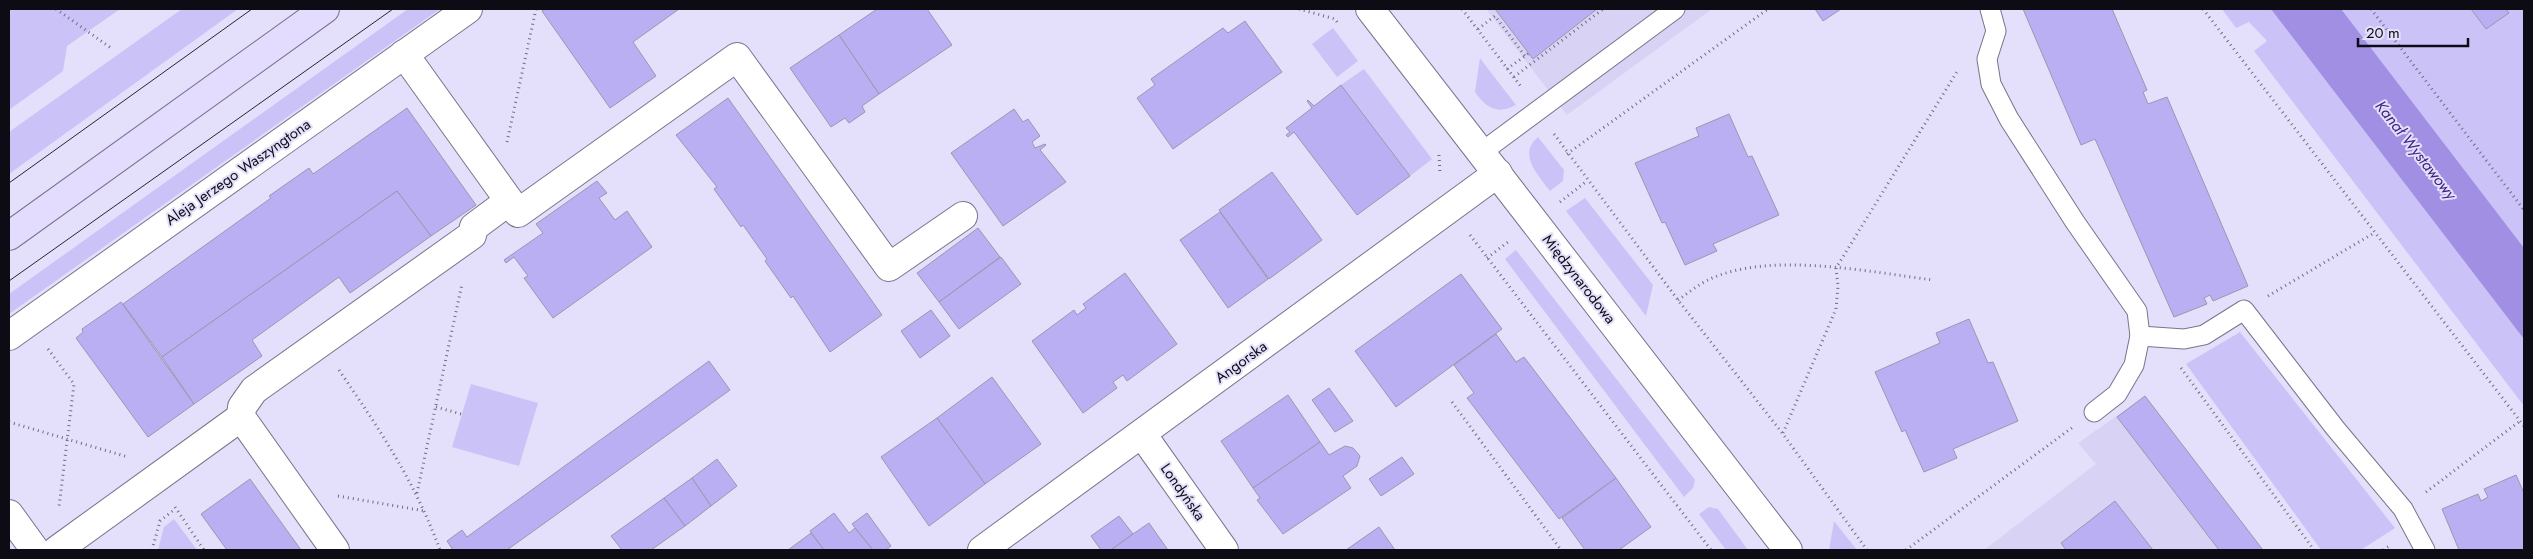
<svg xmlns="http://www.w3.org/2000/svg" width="2533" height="559" viewBox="0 0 2533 559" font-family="Jost,sans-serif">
  <rect width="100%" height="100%" fill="#e4e0fb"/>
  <!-- built -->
  <g fill="#d8d3f4">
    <path d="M1486,9H1712L1567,115Z"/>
    <path d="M2145,396L2263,550H1984L2096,464L2078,443Z"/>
  </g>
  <!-- green -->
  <g fill="#cbc3f7">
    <path d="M9,9H120L67,46L63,71L9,110Z"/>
    <path d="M182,9H238L9,174V132Z"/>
    <path d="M408,9H440L9,314V294Z"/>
    <path d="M2222,9H2524V406L2254,51L2267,41L2249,22L2236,28Z"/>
    <path d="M1333,28L1358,61L1337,77L1312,44Z"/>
    <path d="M1480,58L1482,61L1516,105C1498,115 1486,108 1475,92Z"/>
    <path d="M1364,69L1432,159L1410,176L1341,85Z"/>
    <path d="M1538,137L1564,170L1563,181L1550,191C1539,176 1517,154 1538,137Z"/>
    <path d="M1585,198L1653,285L1646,316L1566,211Z"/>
    <path d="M1516,250L1695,480L1693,488L1684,497L1505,259Z"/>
    <path d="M2240,332L2395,528L2361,550H2321L2186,364Z"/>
    <path d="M471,384L538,403L519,466L452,447Z"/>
    <path d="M1709,507L1718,509L1748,550H1726L1699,514Z"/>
    <path d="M174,519L197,550H158L164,527Z"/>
    <path d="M1834,521L1857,550H1829Z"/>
  </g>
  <!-- water -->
  <path fill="#a18fe4" d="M2271,9H2341L2524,248V339Z"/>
  <!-- building -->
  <g fill="#bbaff4" stroke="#9a97b0">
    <path d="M545,9H679L633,42L656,76L610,108L542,11Z"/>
    <path d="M877,9H927L952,45L879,94L839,35Z"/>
    <path d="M1495,9H1597L1533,59Z"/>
    <path d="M1815,9H1841L1823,21Z"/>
    <path d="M2023,9H2112L2147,90L2143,92L2148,104L2167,97L2248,286L2213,301L2210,295L2204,298L2207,304L2174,317L2095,139L2081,145Z"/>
    <path d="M2471,9H2506L2509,13L2486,29Z"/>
    <path d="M1245,21L1282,72L1173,149L1137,98L1155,85L1151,79L1223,28L1228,33Z"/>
    <path d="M839,35L879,94L862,106L865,112L849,123L845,118L831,127L790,68Z"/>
    <path d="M1341,85L1410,176L1357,215L1294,132L1288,137L1286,135L1290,132L1286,128L1312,108L1307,101L1308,100L1314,106Z"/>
    <path d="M728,98L882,315L830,352L793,296L791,298L765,261L767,259L743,225L741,227L714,189L717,187L676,135Z"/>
    <path d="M407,108L476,205L431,236L397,191L162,357L123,304L271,198L269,196L309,168L313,174Z"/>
    <path d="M1014,109L1023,122L1028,119L1040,136L1032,142L1035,148L1045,144L1046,145L1040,150L1066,182L1003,226L951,153Z"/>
    <path d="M1729,114L1748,157L1752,156L1779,215L1713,244L1717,251L1685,265L1665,222L1662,223L1635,163L1699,136L1696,128Z"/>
    <path d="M1272,172L1322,240L1269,279L1219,210Z"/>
    <path d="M597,181L607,193L599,198L615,220L627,211L652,247L553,318L524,278L528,276L514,257L506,263L504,260L543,233L536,224Z"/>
    <path d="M397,191L431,236L350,293L339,277L252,340L262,356L194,404L162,357Z"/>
    <path d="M1220,212L1268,279L1228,308L1180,240Z"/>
    <path d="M978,228L1000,257L939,302L917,273Z"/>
    <path d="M1001,257L1021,284L959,329L939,302Z"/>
    <path d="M1125,273L1177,344L1127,381L1123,375L1113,382L1117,388L1083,413L1032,341L1074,310L1077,315L1086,308L1083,304Z"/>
    <path d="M1461,274L1502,329L1396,407L1355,351Z"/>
    <path d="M121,302L194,404L148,437L76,338L83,332L82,329Z"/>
    <path d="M931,310L950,336L920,358L901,331Z"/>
    <path d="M1969,319L1988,363L1993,362L2018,421L1953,449L1957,458L1924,472L1905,430L1902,432L1875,372L1940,343L1936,333Z"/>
    <path d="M1496,334L1516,362L1524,357L1616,478L1559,519L1467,398L1474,393L1454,365Z"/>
    <path d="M709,361L730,390L507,550H453L447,541L462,530L467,537Z"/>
    <path d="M992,377L1041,444L985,484L937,418Z"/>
    <path d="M1329,388L1353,421L1335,432L1312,400Z"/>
    <path d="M1288,395L1320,442L1253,488L1221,441Z"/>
    <path d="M2145,396L2263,550H2219L2117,417Z"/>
    <path d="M937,418L985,484L929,526L881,457Z"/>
    <path d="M1320,442L1329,455L1345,446L1353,448L1360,456L1357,466L1343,476L1351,488L1283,534L1257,500L1260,498L1253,488Z"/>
    <path d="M1402,457L1414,474L1381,496L1369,479Z"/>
    <path d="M717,459L737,486L711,506L692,478Z"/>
    <path d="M2516,475L2524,493V550H2459L2442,509L2478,494L2481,501L2488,497L2484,489Z"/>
    <path d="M692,478L711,506L685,526L664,498Z"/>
    <path d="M1616,478L1651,527L1619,550H1585L1562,518Z"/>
    <path d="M250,479L301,550H227L201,514Z"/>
    <path d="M664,498L685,526L651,550H622L611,536Z"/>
    <path d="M2115,501L2153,550H2066L2061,543Z"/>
    <path d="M834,513L849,533L855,528L873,550H824L810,531Z"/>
    <path d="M867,513L891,546L886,550H873L852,524Z"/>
    <path d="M1119,516L1133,534L1111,550H1101L1091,536Z"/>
    <path d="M1149,523L1168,550H1111L1133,534Z"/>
    <path d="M1379,527L1395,550H1346Z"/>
    <path d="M811,533L824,550H788Z"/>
  </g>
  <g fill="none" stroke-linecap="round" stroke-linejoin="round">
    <defs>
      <g id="service">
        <path d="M1990,9L1996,31L1987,59L1991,84L2009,119L2075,222L2137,311L2140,336L2134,365L2117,394L2094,412"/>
        <path d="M1482,152L1675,9"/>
        <path d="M2140,336L2184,339L2204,335L2244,310L2335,428L2403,509L2425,550"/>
      </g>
      <g id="minor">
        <path d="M404,54L518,213L737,57L889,267L963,216"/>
        <path d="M9,336L468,9"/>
        <path d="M1142,434L1224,550"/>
        <path d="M9,514L35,550"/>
        <path d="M57,550L241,417"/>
        <path d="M335,550L241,417L242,407L254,390L472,235L474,227L509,201"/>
        <path d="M982,550L1498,173"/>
      </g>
      <path id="tertiary" d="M1370,9L1788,550"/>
      <path id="secondary" d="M9,236L325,9"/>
    </defs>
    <!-- service casing -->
    <use href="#service" stroke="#78748c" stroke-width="21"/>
    <!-- minor casing -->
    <use href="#minor" stroke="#78748c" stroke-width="30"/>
    <!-- tertiary casing -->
    <use href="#tertiary" stroke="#78748c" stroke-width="30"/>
    <!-- secondary casing -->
    <use href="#secondary" stroke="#78748c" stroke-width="30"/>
    <!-- path -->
    <g stroke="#706d7e" stroke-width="3" stroke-dasharray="1 4" stroke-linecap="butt">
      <path d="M56,9L111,48"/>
      <path d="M1299,9L1335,19L1339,25"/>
      <path d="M1462,9L1522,88"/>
      <path d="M2203,9L2524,426"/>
      <path d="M2371,9L2524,210"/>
      <path d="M1478,29L1495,16L1525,56"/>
      <path d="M1507,69L1529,53"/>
      <path d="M1514,77L1603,9"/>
      <path d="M1554,134L1678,300L1783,434L1867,550"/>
      <path d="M507,142L536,9"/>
      <path d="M1567,154L1768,9"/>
      <path d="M1439,155L1440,173"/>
      <path d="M1560,202L1587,181"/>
      <path d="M1470,235L1711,550"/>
      <path d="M1487,258L1508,242"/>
      <path d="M2268,296L2374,233"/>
      <path d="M1678,300C1688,293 1699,284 1710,279C1771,251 1869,272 1933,280"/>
      <path d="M48,349L74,384L59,507"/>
      <path d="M2181,368L2314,550"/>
      <path d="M339,370C380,430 415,482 440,550"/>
      <path d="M1452,402L1561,550"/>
      <path d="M436,407L461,414"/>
      <path d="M9,422L128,457"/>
      <path d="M1783,433L1836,309L1838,286L1836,268L1958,70"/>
      <path d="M2426,492L2520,421"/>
      <path d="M417,493L462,284"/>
      <path d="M338,496L425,511"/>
      <path d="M175,507L204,550"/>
      <path d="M152,550L160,521L175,509"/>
      <path d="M1906,550L2073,427"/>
      <path d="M2383,550L2391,545"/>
    </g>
    <!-- service -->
    <use href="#service" stroke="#fff" stroke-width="19"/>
    <!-- minor -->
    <use href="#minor" stroke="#fff" stroke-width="28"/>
    <!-- tertiary -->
    <use href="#tertiary" stroke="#fff" stroke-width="28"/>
    <!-- secondary -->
    <use href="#secondary" stroke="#e4dcfe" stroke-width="28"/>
    <!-- tram -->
    <g stroke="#272631" stroke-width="1">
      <path d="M9,183L252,9"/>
      <path d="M9,281L393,9"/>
    </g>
  </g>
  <g text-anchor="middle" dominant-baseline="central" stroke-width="4" stroke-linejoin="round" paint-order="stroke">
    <!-- street labels -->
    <g font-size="15" fill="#0d0c15" stroke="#e4e0fb">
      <text transform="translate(238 172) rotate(-35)">Aleja Jerzego Waszyngtona</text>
      <text transform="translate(1579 279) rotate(52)">Międzynarodowa</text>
      <text transform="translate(1241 362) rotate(-36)">Angorska</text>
      <text transform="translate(1183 492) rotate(55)">Londyńska</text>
    </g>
    <!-- water labels -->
    <g font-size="16" font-style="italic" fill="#422183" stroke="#e4e0fb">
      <text transform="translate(2416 150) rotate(52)">Kanał Wystawowy</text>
    </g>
  </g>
  <!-- border -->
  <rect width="2533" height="559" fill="none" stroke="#0d0c15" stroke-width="20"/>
  <!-- scale -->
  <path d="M2358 38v8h110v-8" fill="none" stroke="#0d0c15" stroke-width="2.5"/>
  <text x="2366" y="38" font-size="15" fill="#0d0c15" stroke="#e4e0fb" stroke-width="4" paint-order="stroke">20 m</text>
</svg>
